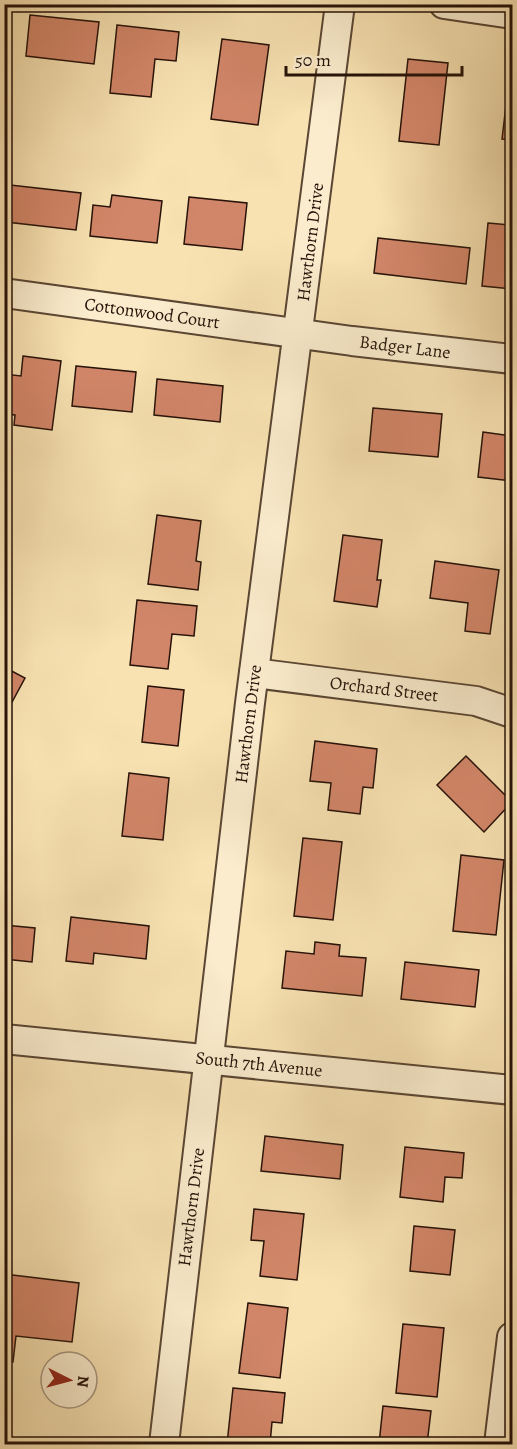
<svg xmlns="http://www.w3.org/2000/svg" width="517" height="1449" viewBox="0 0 517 1449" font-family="Alegreya,serif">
  <rect width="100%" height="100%" fill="#f8e2b2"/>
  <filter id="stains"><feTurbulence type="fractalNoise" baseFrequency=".00333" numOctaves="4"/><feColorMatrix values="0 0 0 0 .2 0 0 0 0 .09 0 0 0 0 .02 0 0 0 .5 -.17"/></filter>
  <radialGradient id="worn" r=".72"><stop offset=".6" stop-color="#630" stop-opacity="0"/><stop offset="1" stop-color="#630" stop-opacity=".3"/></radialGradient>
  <!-- building -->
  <g fill="#d28669" stroke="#261209" stroke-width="1.5">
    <path d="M30,15L99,22L94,64L26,56Z"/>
    <path d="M4,25L9,26L4,56Z"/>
    <path d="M117,25L179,32L176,61L155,59L151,97L110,93Z"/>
    <path d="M222,39L269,45L258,125L211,119Z"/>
    <path d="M408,59L448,63L439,145L399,141Z"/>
    <path d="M507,97L512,98V140L502,139Z"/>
    <path d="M10,185L81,193L76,230L6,222Z"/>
    <path d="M112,195L162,201L157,243L90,236L93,205L110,207Z"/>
    <path d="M189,197L247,203L242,250L184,244Z"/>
    <path d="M488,223L511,225L508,250L512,251V289L482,286Z"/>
    <path d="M378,238L470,248L466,284L374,273Z"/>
    <path d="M23,356L61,361L52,430L14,425L15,415L4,414V374L21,376Z"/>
    <path d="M76,366L136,372L132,412L72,406Z"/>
    <path d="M157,379L223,386L220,422L154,415Z"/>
    <path d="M373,408L442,414L438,457L369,451Z"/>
    <path d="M483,432L512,436V481L478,477Z"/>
    <path d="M157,515L201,521L196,561L201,562L198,590L148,584Z"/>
    <path d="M343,535L382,540L377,580H381L377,607L334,601Z"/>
    <path d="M435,561L499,570L490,634L465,631L468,603L430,598Z"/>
    <path d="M4,579L10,580L4,635Z"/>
    <path d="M137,600L197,606L194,636L172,634L168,669L130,665Z"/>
    <path d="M4,667L25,678L4,717Z"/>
    <path d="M148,686L184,690L178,746L142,742Z"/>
    <path d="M315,741L377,749L373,788L363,787L360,814L328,810L331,783L310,781Z"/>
    <path d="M466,756L512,802L484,832L437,785Z"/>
    <path d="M129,773L169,778L163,840L122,836Z"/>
    <path d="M303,838L342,842L333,920L294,916Z"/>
    <path d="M461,855L504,860L496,935L453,931Z"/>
    <path d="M71,917L149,926L146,959L94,953L93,964L66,961Z"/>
    <path d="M4,925L35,928L32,962L4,959Z"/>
    <path d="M315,942L340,945L339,956L366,958L362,996L282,988L286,951L314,954Z"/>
    <path d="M405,962L479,970L475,1007L401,999Z"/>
    <path d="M265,1136L343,1145L340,1179L261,1171Z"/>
    <path d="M405,1147L464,1153L462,1178L445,1177L443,1202L400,1197Z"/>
    <path d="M254,1209L304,1214L297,1280L260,1276L264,1241L251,1240Z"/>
    <path d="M414,1226L455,1230L450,1275L410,1271Z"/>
    <path d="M4,1274L79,1283L72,1342L16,1336L13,1362L4,1361Z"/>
    <path d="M248,1303L288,1308L280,1378L239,1373Z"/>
    <path d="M403,1324L444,1328L437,1397L396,1393Z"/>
    <path d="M233,1388L285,1393L282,1423L272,1422L270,1444H227Z"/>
    <path d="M383,1406L431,1411L427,1444H379Z"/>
  </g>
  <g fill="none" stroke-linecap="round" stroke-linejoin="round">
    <defs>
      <g id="minor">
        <path d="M444,4L512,14"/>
        <path d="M4,293L352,341L512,359"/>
        <path d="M254,673L476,701L512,713"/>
        <path d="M4,1039L512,1090"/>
        <path d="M164,1444L250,703L340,4"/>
        <path d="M499,1444L512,1337"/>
      </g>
    </defs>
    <!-- minor casing -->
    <use href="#minor" stroke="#5a4633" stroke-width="32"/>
    <!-- minor -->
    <use href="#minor" stroke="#faeccd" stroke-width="28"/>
  </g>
  <g text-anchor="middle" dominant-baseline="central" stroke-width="4.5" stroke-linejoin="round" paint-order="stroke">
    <!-- street labels -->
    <g font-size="18" fill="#261209" stroke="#faeccd">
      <text transform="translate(310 242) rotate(-83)">Hawthorn Drive</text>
      <text transform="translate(152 313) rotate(8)">Cottonwood Court</text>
      <text transform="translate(405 347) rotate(7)">Badger Lane</text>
      <text transform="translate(384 689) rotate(7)">Orchard Street</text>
      <text transform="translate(248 724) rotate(-83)">Hawthorn Drive</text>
      <text transform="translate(259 1064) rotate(6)">South 7th Avenue</text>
      <text transform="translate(191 1207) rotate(-83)">Hawthorn Drive</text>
    </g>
  </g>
  <!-- margin -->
  <rect width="517" height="1449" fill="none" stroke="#f8e2b2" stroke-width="24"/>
  <rect x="6" y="6" width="505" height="1437" fill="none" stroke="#261209" stroke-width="3"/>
  <rect x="12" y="12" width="493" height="1425" fill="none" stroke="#261209" stroke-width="1.5"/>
  <!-- north arrow -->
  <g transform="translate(69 1380) rotate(96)"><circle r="28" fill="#faeccd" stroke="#a5957f" stroke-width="1.5"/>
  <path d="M0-4.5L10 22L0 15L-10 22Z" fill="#8f2418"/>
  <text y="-9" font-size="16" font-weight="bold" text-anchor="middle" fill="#261209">N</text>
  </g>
  <!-- scale -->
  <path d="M286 66v9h176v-9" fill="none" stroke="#261209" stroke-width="3"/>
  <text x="295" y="66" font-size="18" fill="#261209" stroke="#faeccd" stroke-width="4.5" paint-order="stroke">50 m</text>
  <rect width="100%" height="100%" filter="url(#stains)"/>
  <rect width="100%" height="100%" fill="url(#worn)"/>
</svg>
